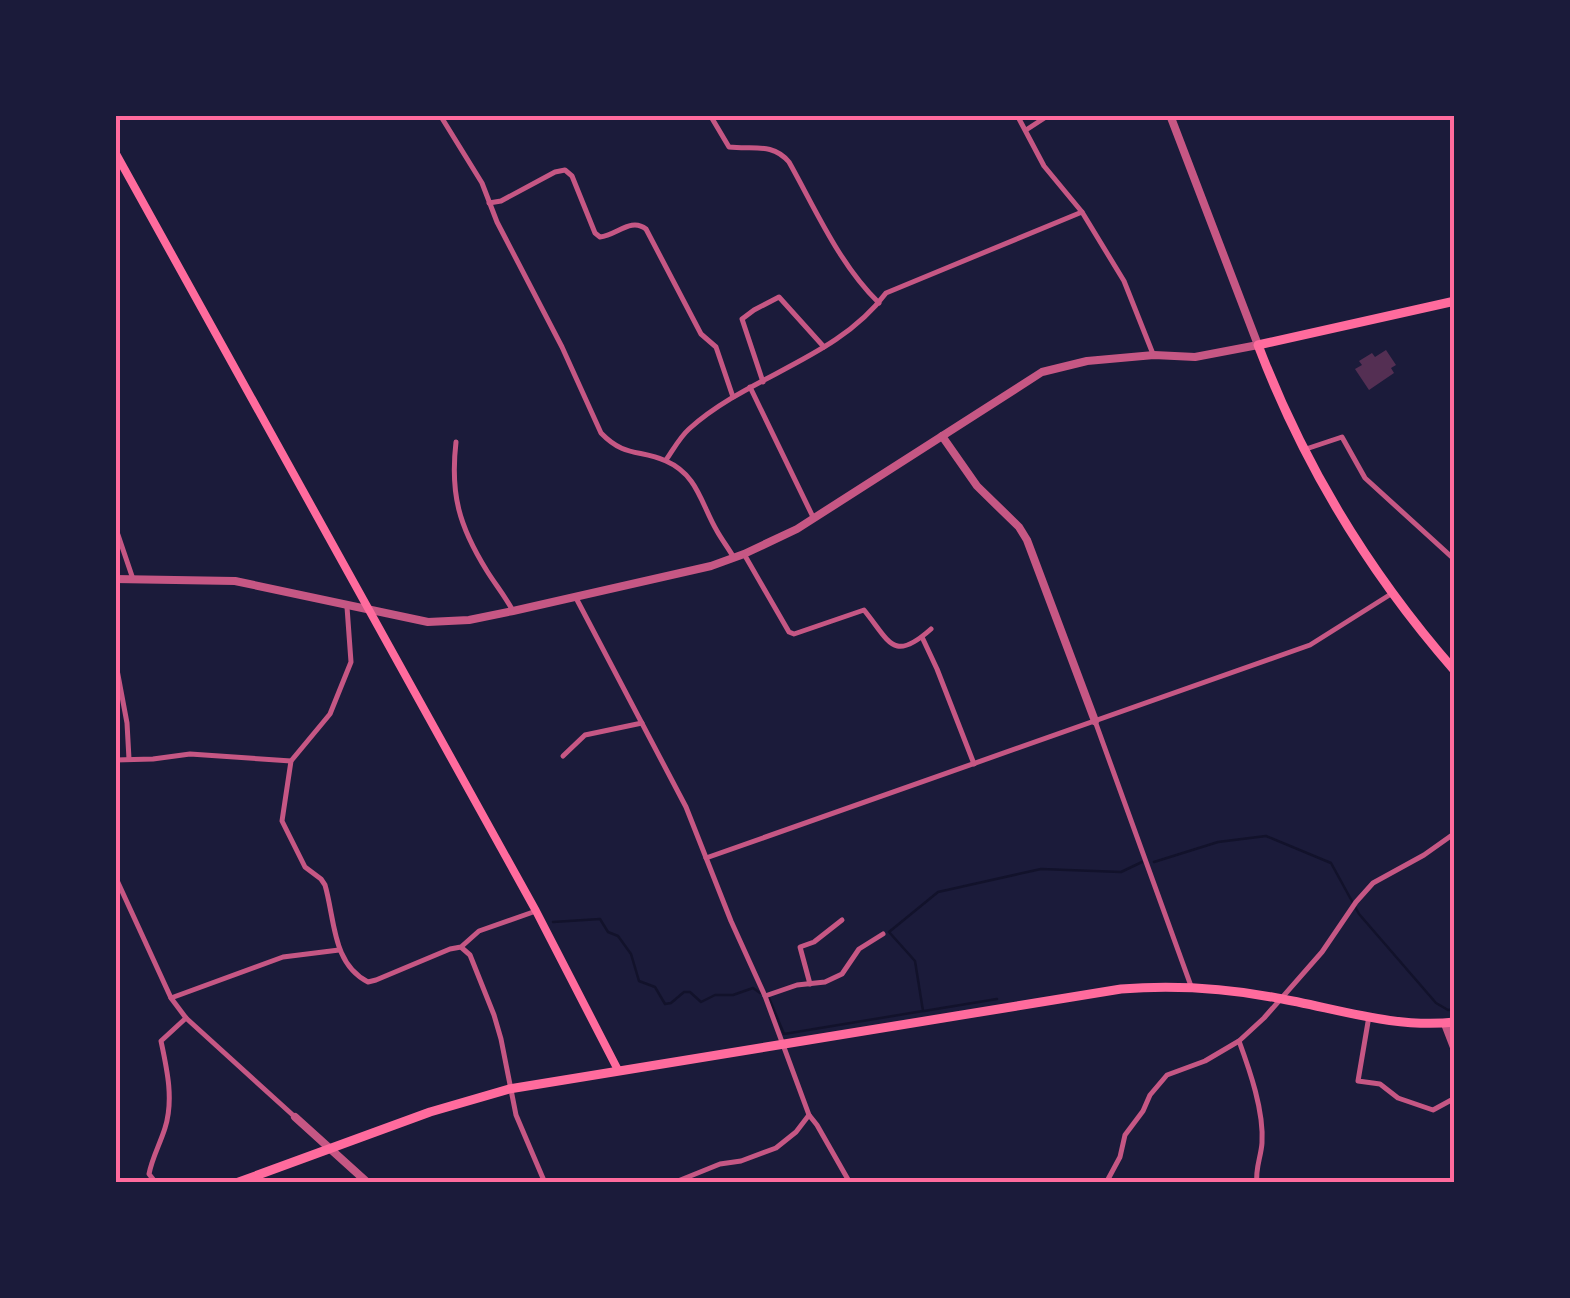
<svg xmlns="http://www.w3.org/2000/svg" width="1570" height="1298" viewBox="0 0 1570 1298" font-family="'Fira Sans',sans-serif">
  <rect width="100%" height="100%" fill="#1b1b3a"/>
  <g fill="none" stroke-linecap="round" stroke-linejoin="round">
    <!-- stream -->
    <g stroke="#12122b" stroke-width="2.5">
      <path d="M1154,862L1218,842L1266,836L1331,863L1359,914L1436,1003L1448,1010L1455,1009"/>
      <path d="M553,922L600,919L608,932L618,936L631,954L639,981L655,987L665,1004L671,1003L684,992H690L701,1002L715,995H733L753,988L760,993"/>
      <path d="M769,998L784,1034L923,1011L915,961L889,932L938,892L1041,869L1121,872L1142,862"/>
      <path d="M924,1011L997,999"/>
    </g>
  </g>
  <!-- building -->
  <path fill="#542f53" d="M1386,350L1396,365L1391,368L1394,373L1369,390L1355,369L1362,365L1359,361L1372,353L1375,357Z"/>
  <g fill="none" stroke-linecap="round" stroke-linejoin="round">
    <!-- minor -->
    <g stroke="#c65784" stroke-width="5">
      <path d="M440,115L482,183L497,222L562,347L601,433C625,458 640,449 666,461C698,475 701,504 717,531C722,540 729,549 734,558"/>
      <path d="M710,115L729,147C753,150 772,142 789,162C816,210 839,264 879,303"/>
      <path d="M1017,115L1044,166L1082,212L1124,281L1153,354"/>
      <path d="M1026,130L1049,115"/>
      <path d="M489,203L501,201L555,172L565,170L572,176L595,233L600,237C617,235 631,217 646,229L701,334L716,347L733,397"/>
      <path d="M763,382L742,319L754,310L779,297L824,347"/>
      <path d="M750,387L813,517"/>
      <path d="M456,442C450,494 459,526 487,571C495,584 505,596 513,611"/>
      <path d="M1306,449L1342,437L1365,478L1455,560"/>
      <path d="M666,460C673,450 680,437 689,429C749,375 837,359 886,293L1082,212"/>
      <path d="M115,526L133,579"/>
      <path d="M744,554L789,632L794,634L864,610C890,642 893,663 931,629"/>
      <path d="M575,596L686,807L731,921L765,996L809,1115L817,1125L850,1183"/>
      <path d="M347,607L351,662L330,714L291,761L282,821L305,867L321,879L325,885C335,919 332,964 368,982L376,980L450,949L461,947L479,931L536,911"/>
      <path d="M922,637L937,669L974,764"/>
      <path d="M115,659L127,723L129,759"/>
      <path d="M1095,721L1191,986"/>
      <path d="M563,756L585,735L642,723"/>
      <path d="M115,760L153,759L190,754L291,761"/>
      <path d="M706,858L1310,645L1391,594"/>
      <path d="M115,876L171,998L186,1018L295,1117"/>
      <path d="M462,948L470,955L494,1015L501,1039L516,1115L545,1183"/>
      <path d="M810,984L800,947L814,942L842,920"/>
      <path d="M765,996L797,985L825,982L842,974L859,949L883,934"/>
      <path d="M171,998L283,957L339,950"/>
      <path d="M1369,1016L1358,1081L1380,1084L1398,1098L1433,1110L1455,1098"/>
      <path d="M1239,1041C1250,1071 1264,1111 1262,1143C1261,1157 1255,1169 1257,1183"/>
      <path d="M156,1183L149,1174C152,1158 160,1144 165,1128C174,1100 167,1069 161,1041L186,1018"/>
      <path d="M673,1183L720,1164L741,1161L776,1148L796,1132L809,1115"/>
      <path d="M1106,1183L1120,1157L1125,1135L1143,1111L1150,1095L1167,1075L1205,1061L1239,1041L1264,1018L1322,952L1356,902L1373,883L1424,855L1455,833"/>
    </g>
    <!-- tertiary -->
    <g stroke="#c65784" stroke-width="8">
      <path d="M942,436L977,486L1019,527L1027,540L1095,721"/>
      <path d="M115,579L235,581L428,622L469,620L513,611L711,566L744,554L797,529L1042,372L1087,361L1154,355L1195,357L1258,345L1170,115"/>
      <path d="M1445,1024L1455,1050"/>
      <path d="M295,1117L368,1183"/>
    </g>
    <!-- secondary -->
    <path stroke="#ff6b9d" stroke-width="8" d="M115,152L536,911L618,1070"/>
    <!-- primary -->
    <g stroke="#ff6b9d" stroke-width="9">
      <path d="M1455,301L1258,345C1304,466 1370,574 1455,671"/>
      <path d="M236,1183L430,1112L509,1089L1121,989C1174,985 1225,988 1277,998C1335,1008 1395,1029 1455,1022"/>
    </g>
  </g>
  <!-- border -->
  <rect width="1570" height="1298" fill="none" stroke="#1b1b3a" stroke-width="235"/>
  <rect x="118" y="118" width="1334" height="1062" fill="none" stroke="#ff6b9d" stroke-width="4"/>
</svg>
